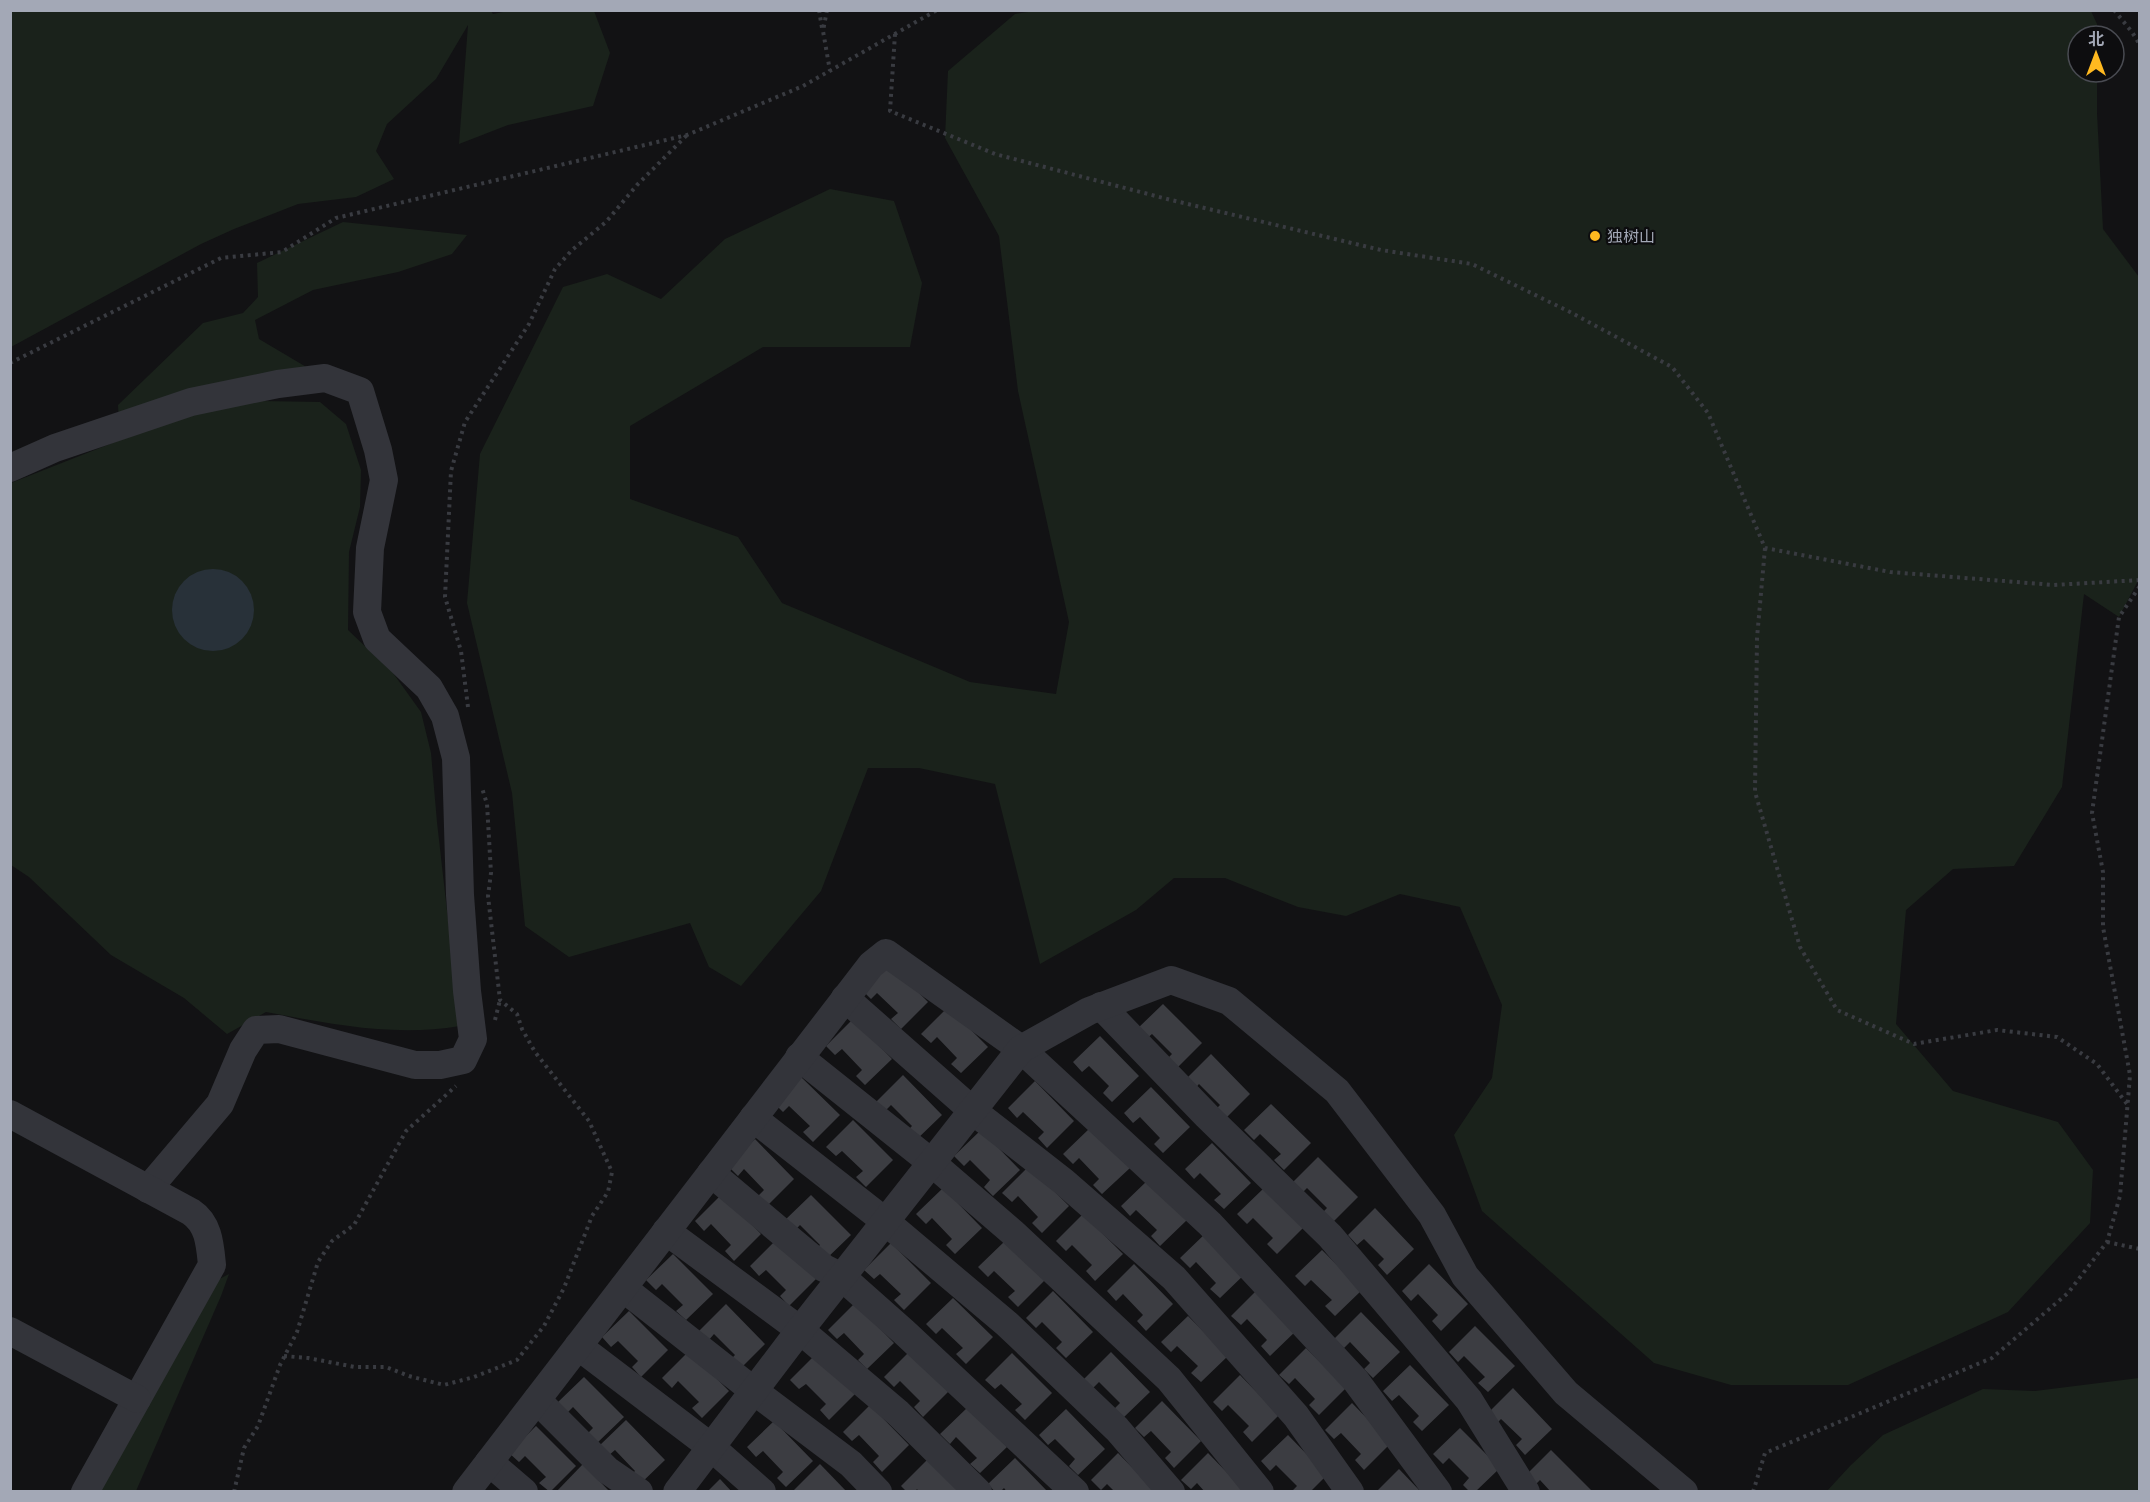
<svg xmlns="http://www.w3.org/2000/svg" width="2150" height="1502" viewBox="0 0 2150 1502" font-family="'PT Sans','Noto Sans SC',sans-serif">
  <rect width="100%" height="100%" fill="#121214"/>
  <!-- green -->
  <g fill="#1a221b">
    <path d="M490,10L493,14L512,10L594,11L610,53L593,106L508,125L459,144L468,25L436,79L387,124L376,151L394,179L356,197L298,204L234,229L201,244L11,347V11Z"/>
    <path d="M1042,10L2091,11L2097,24V36H2078V72H2097V113L2103,229L2139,277V579L2119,617L2084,594L2062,787L2014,866L1953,869L1906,910L1896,1024L1953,1091L2058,1122L2093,1170L2090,1223L2008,1312L1848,1385H1731L1654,1363L1482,1211L1454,1135L1492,1078L1502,1005L1460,907L1400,894L1346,916L1298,907L1225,878H1174L1136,910L1040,964L995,784L919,768H868L821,891L741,986L709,967L690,923L569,957L525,926L512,793L467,603L480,454L563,287L607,274L661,299L725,239L830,189L894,201L922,283L910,347H763L630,426V499L738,537L782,603L970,682L1056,694L1069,622L1018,391L999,236L945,138L948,71L1015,14Z"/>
    <path d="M343,222L467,235L452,254L398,272L313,290L255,320L259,339L308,368L261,401L320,402L346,424L361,470L360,507L349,552L348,630L393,673L421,712L431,753L437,822L460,1026C393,1037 331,1024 266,1012L227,1034L184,998L111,955L29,877L11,865V483L120,440L118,405L203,323L243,313L258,297L257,263Z"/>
    <path d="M229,1274L221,1296L136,1491L92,1492L188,1295Z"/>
    <path d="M2139,1378V1491H1827L1850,1466L1883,1435L1983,1389L2035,1391Z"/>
  </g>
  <!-- water -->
  <circle fill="#283139" cx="213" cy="610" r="41"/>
  <!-- building -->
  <g fill="#3c3d42">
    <path d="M888,962L928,1002L901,1029L891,1019L898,1013L877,993L871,999L861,989Z"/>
    <path d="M1163,1004L1202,1043L1175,1070L1166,1060L1172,1054L1152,1034L1145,1040L1136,1030Z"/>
    <path d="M948,1007L988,1047L961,1073L951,1064L957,1058L937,1037L931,1043L921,1034Z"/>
    <path d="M853,1019L892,1059L865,1085L856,1076L862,1070L842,1049L835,1055L826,1046Z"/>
    <path d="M1100,1036L1139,1076L1112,1102L1103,1093L1109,1086L1089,1066L1082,1072L1073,1062Z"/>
    <path d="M1211,1054L1250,1094L1223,1121L1214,1111L1220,1105L1199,1084L1193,1091L1184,1081Z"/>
    <path d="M903,1075L942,1115L915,1141L906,1132L912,1126L891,1105L885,1111L876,1102Z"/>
    <path d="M800,1076L840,1115L813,1142L803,1132L810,1126L789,1106L783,1112L773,1102Z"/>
    <path d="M1035,1081L1074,1121L1047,1148L1038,1138L1044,1132L1023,1112L1017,1118L1008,1108Z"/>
    <path d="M1151,1087L1190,1127L1163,1153L1154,1144L1160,1138L1140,1117L1133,1123L1124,1113Z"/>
    <path d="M1271,1104L1311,1143L1284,1170L1274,1160L1281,1154L1260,1134L1254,1140L1244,1130Z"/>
    <path d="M853,1120L893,1160L866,1187L856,1177L863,1171L842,1151L836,1156L826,1147Z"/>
    <path d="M1090,1128L1130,1168L1102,1194L1093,1185L1099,1179L1079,1158L1073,1164L1063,1154Z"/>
    <path d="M981,1130L1020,1170L993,1196L984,1187L990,1180L970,1160L964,1166L954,1156Z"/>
    <path d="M755,1139L794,1179L767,1206L758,1196L764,1190L744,1169L738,1176L728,1166Z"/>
    <path d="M1212,1143L1251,1183L1224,1209L1214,1200L1221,1194L1200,1173L1194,1179L1185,1169Z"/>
    <path d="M1318,1157L1358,1197L1331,1224L1321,1214L1327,1208L1307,1188L1301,1194L1291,1184Z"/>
    <path d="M1029,1166L1069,1206L1042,1233L1032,1223L1038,1217L1018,1196L1012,1202L1002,1193Z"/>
    <path d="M1148,1180L1187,1220L1160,1246L1151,1236L1157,1230L1136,1210L1130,1216L1121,1206Z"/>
    <path d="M943,1188L982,1228L955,1254L946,1245L952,1239L932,1218L926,1224L916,1214Z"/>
    <path d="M1264,1188L1304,1227L1277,1254L1267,1244L1273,1238L1253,1218L1247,1224L1237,1214Z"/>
    <path d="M722,1194L761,1234L734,1261L725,1251L731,1245L711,1224L704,1231L695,1221Z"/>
    <path d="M811,1195L851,1235L824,1261L814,1251L820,1245L800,1225L794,1231L784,1221Z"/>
    <path d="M1375,1208L1414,1249L1387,1275L1378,1265L1384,1259L1364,1239L1357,1245L1348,1235Z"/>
    <path d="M1083,1214L1123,1254L1095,1281L1086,1271L1092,1265L1072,1245L1066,1251L1056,1241Z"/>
    <path d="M1207,1232L1247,1272L1220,1298L1210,1289L1216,1283L1196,1262L1190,1268L1180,1258Z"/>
    <path d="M777,1239L816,1279L789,1306L780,1296L786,1290L766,1270L759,1276L750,1266Z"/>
    <path d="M1005,1241L1045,1280L1018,1307L1008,1297L1015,1291L994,1271L988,1277L978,1267Z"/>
    <path d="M891,1243L931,1283L904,1310L894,1300L901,1294L880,1274L874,1279L864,1270Z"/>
    <path d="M1322,1250L1362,1290L1335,1316L1325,1306L1332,1300L1311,1280L1305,1286L1295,1276Z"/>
    <path d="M673,1254L713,1294L686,1320L676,1311L683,1305L662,1284L656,1290L646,1280Z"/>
    <path d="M1134,1264L1173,1304L1146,1331L1137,1321L1143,1315L1123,1294L1116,1301L1107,1291Z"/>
    <path d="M1429,1264L1468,1304L1441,1331L1432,1321L1438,1315L1418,1294L1411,1301L1402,1291Z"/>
    <path d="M1258,1289L1298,1329L1270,1356L1261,1346L1267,1340L1247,1319L1241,1325L1231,1316Z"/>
    <path d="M1053,1291L1093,1332L1066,1358L1056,1348L1062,1342L1042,1322L1036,1328L1026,1318Z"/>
    <path d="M953,1298L993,1337L966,1364L956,1354L963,1348L942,1328L936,1334L926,1324Z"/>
    <path d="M855,1303L894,1343L867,1369L858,1360L864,1354L844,1333L837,1339L828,1330Z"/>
    <path d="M726,1304L765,1344L738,1371L729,1361L735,1355L714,1334L708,1341L699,1331Z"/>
    <path d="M629,1311L668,1350L641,1377L632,1367L638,1361L618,1341L611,1347L602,1337Z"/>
    <path d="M1361,1312L1400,1352L1373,1378L1364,1369L1370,1363L1350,1342L1344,1348L1334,1339Z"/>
    <path d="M1188,1316L1228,1356L1201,1382L1191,1373L1198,1366L1177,1346L1171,1352L1161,1342Z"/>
    <path d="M1475,1326L1515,1366L1488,1392L1478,1383L1485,1377L1464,1356L1458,1362L1449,1352Z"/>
    <path d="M1306,1348L1346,1388L1319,1415L1309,1405L1315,1399L1295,1378L1289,1384L1279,1375Z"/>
    <path d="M911,1350L950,1390L923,1417L914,1407L920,1401L900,1381L894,1387L884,1377Z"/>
    <path d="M689,1351L729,1391L702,1418L692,1408L699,1402L678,1381L672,1388L662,1378Z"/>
    <path d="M1111,1352L1150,1392L1123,1418L1114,1409L1120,1403L1099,1382L1093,1388L1084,1379Z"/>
    <path d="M817,1353L856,1393L829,1420L820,1410L826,1404L806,1384L799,1389L790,1380Z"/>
    <path d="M1012,1353L1052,1393L1025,1420L1015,1410L1022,1404L1001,1384L995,1389L985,1380Z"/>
    <path d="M1410,1365L1449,1405L1422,1431L1413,1422L1419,1416L1399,1395L1392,1401L1383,1391Z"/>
    <path d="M1240,1375L1279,1415L1252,1442L1243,1432L1249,1426L1228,1405L1222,1411L1213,1402Z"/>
    <path d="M584,1377L624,1417L596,1444L587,1434L593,1428L573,1407L567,1413L557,1403Z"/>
    <path d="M1513,1388L1552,1429L1525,1455L1516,1445L1522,1439L1501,1419L1495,1425L1486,1415Z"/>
    <path d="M1162,1401L1201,1441L1174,1468L1165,1458L1171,1452L1151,1431L1144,1437L1135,1428Z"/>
    <path d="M1352,1403L1391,1443L1364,1470L1355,1460L1361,1454L1341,1433L1334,1439L1325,1430Z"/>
    <path d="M870,1405L909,1445L882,1472L873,1462L879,1456L859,1435L852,1441L843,1432Z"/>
    <path d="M968,1407L1007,1447L980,1473L970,1464L977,1458L956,1437L950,1444L940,1434Z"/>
    <path d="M1066,1409L1105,1449L1078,1475L1069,1466L1075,1459L1055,1439L1048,1445L1039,1435Z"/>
    <path d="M626,1420L665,1460L638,1486L629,1477L635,1471L615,1450L608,1456L599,1446Z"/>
    <path d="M774,1421L813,1461L786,1487L777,1478L783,1472L763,1451L756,1457L747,1447Z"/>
    <path d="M536,1426L576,1466L550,1492L539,1483L546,1477L525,1456L519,1462L509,1453Z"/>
    <path d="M1460,1428L1500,1468L1475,1492H1470L1463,1485L1469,1478L1449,1458L1443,1464L1433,1454Z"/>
    <path d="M1288,1435L1327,1475L1310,1492H1291L1297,1486L1276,1465L1270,1471L1261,1461Z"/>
    <path d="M1551,1450L1591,1490L1589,1492H1551L1540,1480L1534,1486L1524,1477Z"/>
    <path d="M1118,1453L1156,1492H1115L1107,1484L1101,1490L1091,1480Z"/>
    <path d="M1208,1453L1246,1492H1205L1197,1483L1191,1489L1181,1480Z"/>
    <path d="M1015,1458L1048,1492H1007L1004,1488L1000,1492H995L988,1484Z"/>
    <path d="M928,1459L960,1492H919L917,1489L915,1492H907L901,1486Z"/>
    <path d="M583,1464L610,1492H556Z"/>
    <path d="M820,1464L847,1492H792Z"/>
    <path d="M1399,1469L1421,1492H1376Z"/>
    <path d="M720,1479L732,1492H707Z"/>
  </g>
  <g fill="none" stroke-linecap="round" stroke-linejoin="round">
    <!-- path -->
    <g stroke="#393b41" stroke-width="4" stroke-dasharray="3 4.5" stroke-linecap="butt">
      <path d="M819,10L822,28"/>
      <path d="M827,10L823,31L830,71"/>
      <path d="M2114,10L2132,32L2140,45"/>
      <path d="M895,34L890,111L995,154L1171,200L1381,250L1472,264L1570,312L1672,367L1708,413L1765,548L1890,572L2054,585L2140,580"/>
      <path d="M10,363L221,258L282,252L336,218L687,135L803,86L937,10"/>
      <path d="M1765,548L1757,638L1755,792L1800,947L1837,1010L1914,1044L1997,1030L2057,1037L2097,1064L2127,1104"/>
      <path d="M468,707L461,651L445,597L451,471L465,422L529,324L555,269L572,250L606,222L637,185L687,135"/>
      <path d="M495,1020L500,1000"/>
      <path d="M2107,1242L2140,1249"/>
      <path d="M284,1356L308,1358L355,1367H386L409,1376L444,1385L474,1377L517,1360L544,1326L564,1288L592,1216L608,1192L612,1172L589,1121L535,1052L522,1029L517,1014L500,1000L488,896L491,873L487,804L482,788"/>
      <path d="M234,1492L244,1448L258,1426L280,1365L297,1332L318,1262L332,1241L354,1225L406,1131L456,1086"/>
      <path d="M1753,1492L1765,1453L1992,1358L2068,1293L2107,1242L2120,1196L2130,1075L2103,927V872L2092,813L2119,617L2140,586"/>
    </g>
    <!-- minor -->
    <g stroke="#33343a" stroke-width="28">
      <path d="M10,468L55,448L191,402L278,384L325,378L360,391L378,450L384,480L370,548L367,612L377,639L429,688L445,716L456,758L460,895L467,991L473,1039L463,1060L440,1065H415L279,1029L256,1030L243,1050L220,1104L148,1189"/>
      <path d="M845,998L973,1111L1064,1182L1174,1278L1296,1416L1350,1492"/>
      <path d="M1101,1006L1207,1116L1330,1236L1469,1400L1526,1492"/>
      <path d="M799,1057L932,1163L1012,1232L1169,1379L1260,1492"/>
      <path d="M10,1114L191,1212C209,1224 210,1245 212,1265L85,1492"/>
      <path d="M753,1118L886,1222L1007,1324L1117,1429L1171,1492"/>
      <path d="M711,1173L824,1268L842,1277L904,1332L1075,1492"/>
      <path d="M666,1231L800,1330L898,1413L978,1492"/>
      <path d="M623,1288L754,1391L851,1464L878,1492"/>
      <path d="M10,1331L137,1399"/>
      <path d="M578,1346L711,1447L762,1492"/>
      <path d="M537,1400L607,1470L639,1492"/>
      <path d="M489,1462L524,1492"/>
      <path d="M466,1492L871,965L886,953L1021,1049L1210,1224L1356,1381L1438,1492"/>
      <path d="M677,1492L800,1330L1021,1049L1089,1011L1171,980L1229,1001L1337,1091L1432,1215L1465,1276L1566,1393L1684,1492"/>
    </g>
  </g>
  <!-- markers -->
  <circle fill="#ffb920" stroke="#0d0d0f" stroke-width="2" cx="1595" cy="236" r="6"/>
  <g text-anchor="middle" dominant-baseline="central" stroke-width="4.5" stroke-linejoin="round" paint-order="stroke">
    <!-- poi labels -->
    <g font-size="16" fill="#a3a8b6" stroke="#0d0d0f" text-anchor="start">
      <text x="1607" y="236">独树山</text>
    </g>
  </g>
  <!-- border -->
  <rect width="2150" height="1502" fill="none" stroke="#a3a8b6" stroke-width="24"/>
  <!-- north arrow -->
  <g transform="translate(2096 54)"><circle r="28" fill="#0d0d0f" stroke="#494b52" stroke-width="1.5"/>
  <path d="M0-4.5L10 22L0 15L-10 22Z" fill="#ffb920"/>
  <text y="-9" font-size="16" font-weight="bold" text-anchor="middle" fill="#a3a8b6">北</text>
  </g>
</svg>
